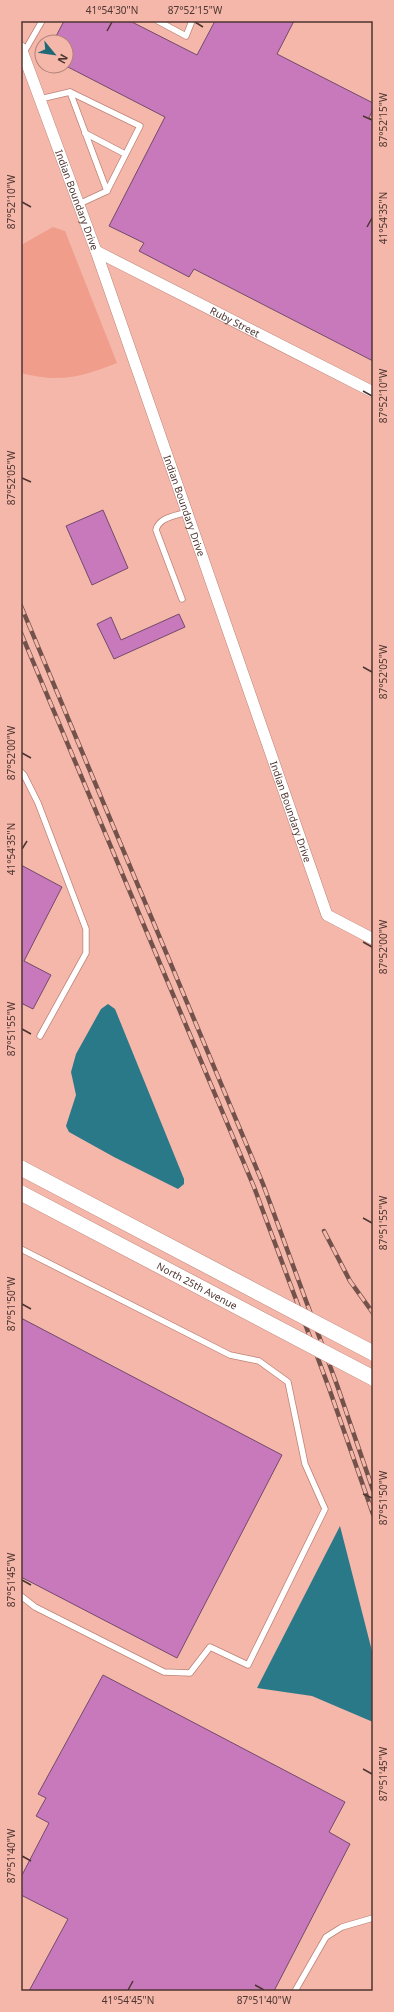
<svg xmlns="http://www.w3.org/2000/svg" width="394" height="2012" viewBox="0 0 394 2012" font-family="'Noto Sans',sans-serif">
  <rect width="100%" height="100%" fill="#f4b7aa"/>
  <!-- green -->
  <path fill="#f19d8c" d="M53,227L65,231L117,363C81,377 60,383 21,373V245Z"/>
  <!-- water -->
  <g fill="#297988">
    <path d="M108,1004L115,1009L184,1179V1184L178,1189L114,1157L69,1132L66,1126L76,1095L71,1072L76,1054L101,1009Z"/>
    <path d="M340,1526L373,1655V1722L312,1696L257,1688Z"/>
  </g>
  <!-- building -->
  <g fill="#c879bc" stroke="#724a6b">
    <path d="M64,21H130L197,55L215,21H294L277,54L373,103V109L369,118L373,120V361L194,269L189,277L139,251L144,243L109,226L165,117L66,66V42H53Z"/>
    <path d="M103,510L128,568L92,585L66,526Z"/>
    <path d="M179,614L185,627L114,659L97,624L111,617L121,640Z"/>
    <path d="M21,865L62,887L24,961L51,975L33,1009L21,1003Z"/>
    <path d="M21,1318L282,1455L177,1658L21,1577Z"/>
    <path d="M103,1675L345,1802L329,1832L350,1844L274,1991H29L68,1919L21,1895V1877L49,1823L36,1816L46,1798L38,1794Z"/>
  </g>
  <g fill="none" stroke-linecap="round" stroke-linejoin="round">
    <defs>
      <g id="service">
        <path d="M158,21L186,36L192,21"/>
        <path d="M23,54L42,21"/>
        <path d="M70,92L107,191"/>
        <path d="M40,99L70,92L140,126L107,191L79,204"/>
        <path d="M85,133L125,154"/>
        <path d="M182,599L156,530C159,517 176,516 187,512"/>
        <path d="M21,772L24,775L38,803L86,929V953L40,1036"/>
        <path d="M21,1249L230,1355L259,1361L288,1382L305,1464L325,1509L248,1665L210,1647L190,1673L164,1672L35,1607L21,1596"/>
        <path d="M295,1991L326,1937L342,1927L373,1918"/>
      </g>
      <g id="minor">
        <path id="s1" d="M21,48L96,251L327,915L373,939"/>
        <path id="s2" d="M96,251L373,392"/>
      </g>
    </defs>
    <!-- service casing -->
    <use href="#service" stroke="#bd8377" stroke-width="7"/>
    <!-- minor casing -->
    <use href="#minor" stroke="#bd8377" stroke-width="12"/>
    <!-- service -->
    <use href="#service" stroke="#fff" stroke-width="5.5"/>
    <!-- minor -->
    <use href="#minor" stroke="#fff" stroke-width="11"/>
    <defs>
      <g id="rail">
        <path d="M21,606L263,1184L337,1385L373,1490"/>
        <path d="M21,633L254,1187L329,1388L373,1514"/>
        <path d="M324,1231L350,1281L373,1313"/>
      </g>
    </defs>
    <!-- rail casing -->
    <use href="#rail" stroke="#73524b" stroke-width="4.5"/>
    <!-- rail -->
    <use href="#rail" stroke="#f4b7aa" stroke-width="3" stroke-dasharray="9" stroke-linecap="butt"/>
    <defs>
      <g id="secondary-bridge">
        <path d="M21,1168L373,1353"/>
        <path id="s3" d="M21,1193L373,1378"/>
      </g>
    </defs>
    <!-- secondary-bridge casing -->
    <use href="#secondary-bridge" stroke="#bd8377" stroke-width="16" stroke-linecap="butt"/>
    <!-- secondary-bridge -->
    <use href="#secondary-bridge" stroke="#fff" stroke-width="15"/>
  </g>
  <!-- ticks -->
  <path fill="none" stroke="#4d3530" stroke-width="1.5" d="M195,22L203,27M107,31L112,22M363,116L372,120M22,202L31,207M367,227L372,218M363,391L372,396M22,478L31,482M363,667L372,672M22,753L31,758M22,849L27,841M363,942L372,947M22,1029L31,1034M363,1218L372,1223M22,1304L31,1309M363,1494L372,1498M22,1580L31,1585M363,1769L372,1774M22,1856L31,1861M255,1985L264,1990M128,1990L133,1981"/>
  <g text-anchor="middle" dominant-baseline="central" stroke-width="4" stroke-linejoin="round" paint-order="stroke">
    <!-- street labels -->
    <g font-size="10" fill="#4d3530" stroke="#f4b7aa">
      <text stroke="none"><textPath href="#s1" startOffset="162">Indian Boundary Drive</textPath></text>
      <text stroke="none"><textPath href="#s2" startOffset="156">Ruby Street</textPath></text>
      <text stroke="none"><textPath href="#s1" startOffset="486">Indian Boundary Drive</textPath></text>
      <text stroke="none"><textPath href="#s1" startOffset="810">Indian Boundary Drive</textPath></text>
      <text stroke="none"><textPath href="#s3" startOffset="199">North 25th Avenue</textPath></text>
    </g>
  </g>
  <!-- border -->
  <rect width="394" height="2012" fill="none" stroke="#f4b7aa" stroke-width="44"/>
  <!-- north arrow -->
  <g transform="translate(54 54) rotate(119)"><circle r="19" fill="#f4b7aa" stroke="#b18379"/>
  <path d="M0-3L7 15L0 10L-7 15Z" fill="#1f6875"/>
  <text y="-6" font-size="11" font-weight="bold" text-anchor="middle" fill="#4d3530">N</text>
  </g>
  <rect x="22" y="22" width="350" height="1968" fill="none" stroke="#4d3530" stroke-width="1.5"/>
  <g font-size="10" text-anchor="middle" fill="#4d3530">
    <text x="112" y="14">41°54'30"N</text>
    <text x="195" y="14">87°52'15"W</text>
    <text transform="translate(383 120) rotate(-90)" y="4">87°52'15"W</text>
    <text transform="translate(11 202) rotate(-90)" y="4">87°52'10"W</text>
    <text transform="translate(383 218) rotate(-90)" y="4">41°54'35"N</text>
    <text transform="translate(383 396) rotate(-90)" y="4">87°52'10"W</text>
    <text transform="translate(11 478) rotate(-90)" y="4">87°52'05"W</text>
    <text transform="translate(383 672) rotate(-90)" y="4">87°52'05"W</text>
    <text transform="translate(11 753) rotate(-90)" y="4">87°52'00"W</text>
    <text transform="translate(11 849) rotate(-90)" y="4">41°54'35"N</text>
    <text transform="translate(383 947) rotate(-90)" y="4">87°52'00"W</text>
    <text transform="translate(11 1029) rotate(-90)" y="4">87°51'55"W</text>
    <text transform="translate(383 1223) rotate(-90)" y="4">87°51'55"W</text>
    <text transform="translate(11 1304) rotate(-90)" y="4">87°51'50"W</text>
    <text transform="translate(383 1498) rotate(-90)" y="4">87°51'50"W</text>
    <text transform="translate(11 1580) rotate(-90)" y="4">87°51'45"W</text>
    <text transform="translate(383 1774) rotate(-90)" y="4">87°51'45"W</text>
    <text transform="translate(11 1856) rotate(-90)" y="4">87°51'40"W</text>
    <text x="128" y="2004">41°54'45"N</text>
    <text x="264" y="2004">87°51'40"W</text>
  </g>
</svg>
